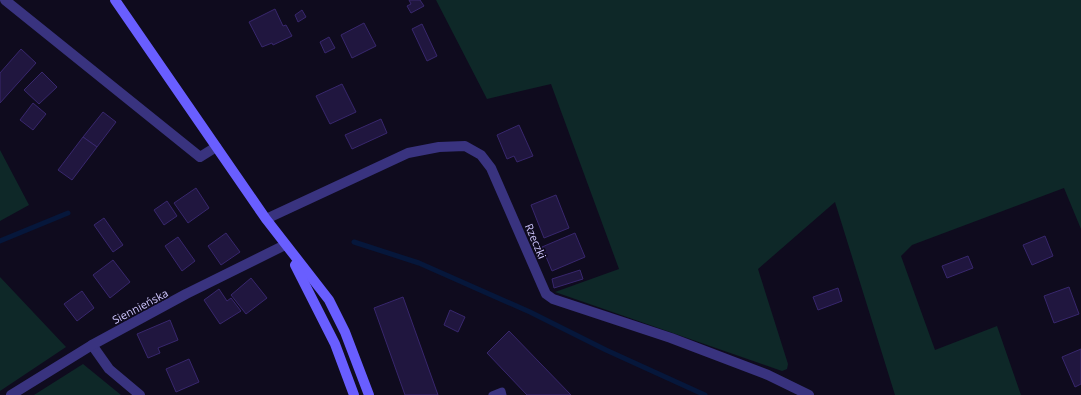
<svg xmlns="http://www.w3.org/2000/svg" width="1081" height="395" viewBox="0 0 1081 395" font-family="'Open Sans',sans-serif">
  <rect width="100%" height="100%" fill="#0f0b1e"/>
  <!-- green -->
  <g fill="#0e2828">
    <path d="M436,0H1081V229L1064,188L912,245L901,256L935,350L997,326L1021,395H895L835,202L758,269L788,364L787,369L782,371L555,292L619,269L551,84L487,99Z"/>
    <path d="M0,150L29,205L0,221Z"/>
    <path d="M0,277L66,347L0,391Z"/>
    <path d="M83,364L121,395H34Z"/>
  </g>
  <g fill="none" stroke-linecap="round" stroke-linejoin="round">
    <!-- stream -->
    <g stroke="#06173b" stroke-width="5">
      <path d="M0,241L68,213"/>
      <path d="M354,242L419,263L530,312L606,350L705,395"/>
    </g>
  </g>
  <!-- building -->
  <g fill="#20163f" stroke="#38276d">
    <path d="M409,0H420L424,6L411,13L407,6L411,4Z"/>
    <path d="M275,9L283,26L286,25L292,36L273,45L272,43L262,47L249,22Z"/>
    <path d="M302,10L306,17L298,22L295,15Z"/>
    <path d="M364,23L376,46L352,58L341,35Z"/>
    <path d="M422,24L437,56L427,61L412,29Z"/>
    <path d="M329,37L335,48L325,53L320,42Z"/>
    <path d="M21,49L36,63L0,103V73Z"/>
    <path d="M42,72L57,87L39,104L24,90Z"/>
    <path d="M342,84L356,112L330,124L316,96Z"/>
    <path d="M33,103L46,114L33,130L20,120Z"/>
    <path d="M103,112L116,122L97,147L83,137Z"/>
    <path d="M381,119L387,133L352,149L345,135Z"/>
    <path d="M519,125L533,156L517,162L514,156L507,159L497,135Z"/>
    <path d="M83,137L97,147L72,180L58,170Z"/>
    <path d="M196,188L209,208L188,223L174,203Z"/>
    <path d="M556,195L569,228L544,238L531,205Z"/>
    <path d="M167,201L177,216L164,225L154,210Z"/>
    <path d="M104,218L123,245L113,252L94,225Z"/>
    <path d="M226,233L240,252L221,265L208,246Z"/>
    <path d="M575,233L585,257L552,271L542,247Z"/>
    <path d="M1045,236L1053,256L1032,265L1023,245Z"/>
    <path d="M178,237L195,261L182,271L165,246Z"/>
    <path d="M968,256L973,268L947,278L942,266Z"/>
    <path d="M113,260L130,282L110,298L93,275Z"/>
    <path d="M580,270L583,279L554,288L552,279Z"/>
    <path d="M251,278L267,298L246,314L231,295Z"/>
    <path d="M1069,287L1079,314L1054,323L1044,296Z"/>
    <path d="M838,288L842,301L818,310L813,297Z"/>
    <path d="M219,289L227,301L231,298L241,311L220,324L204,300Z"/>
    <path d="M82,291L94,308L77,321L64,304Z"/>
    <path d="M403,297L438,395H405L374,308Z"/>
    <path d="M450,310L465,317L458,332L444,325Z"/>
    <path d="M170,320L178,340L158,348L160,353L148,358L137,334Z"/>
    <path d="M509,331L571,395H527L487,353Z"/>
    <path d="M1081,349V384L1075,387L1062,357Z"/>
    <path d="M189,359L199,382L176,392L166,369Z"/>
  </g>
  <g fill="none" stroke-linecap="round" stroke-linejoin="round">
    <!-- service -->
    <path stroke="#39337f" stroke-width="7" d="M492,395L502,391L503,395"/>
    <!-- minor -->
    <g stroke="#39337f" stroke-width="10">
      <path d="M5,0L200,157L216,147"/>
      <path d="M266,219L408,153L439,147L465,146L481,155L491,168L542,285L546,294L553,299L671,338L768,375L809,395"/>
      <path d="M92,345L109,369L140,395"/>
      <path d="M11,395L92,345L186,294L285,245"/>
    </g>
    <!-- secondary -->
    <g stroke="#695eff" stroke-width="10">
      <path d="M115,0L266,219L329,300L345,332L369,395"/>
      <path d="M295,265L335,344L354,395"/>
    </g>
  </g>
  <g text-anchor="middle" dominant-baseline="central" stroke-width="3.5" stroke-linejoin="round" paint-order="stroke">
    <!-- street labels -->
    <g font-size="11" fill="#d0c7ff" stroke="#0f0b1e">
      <text transform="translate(536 241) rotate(67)">Rzeczki</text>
      <text transform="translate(140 306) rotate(-28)">Siennieńska</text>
    </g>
  </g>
</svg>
